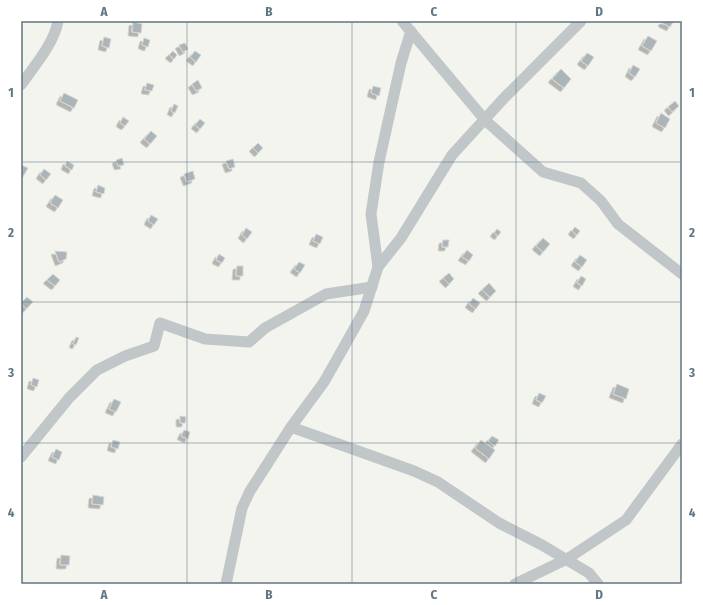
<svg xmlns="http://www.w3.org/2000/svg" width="703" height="605" viewBox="0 0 703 605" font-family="'Fira Sans Condensed',sans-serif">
  <defs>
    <filter id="shadow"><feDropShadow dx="-3.5" dy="3.5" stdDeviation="0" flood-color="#0004"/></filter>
  </defs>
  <rect width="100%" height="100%" fill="#f4f4ef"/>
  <!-- building -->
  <g fill="#abb5b8" stroke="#d5d5d2" filter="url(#shadow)">
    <path d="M663,21H670L673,22L670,27L662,23Z"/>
    <path d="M133,22L142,24L141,33L132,32Z"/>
    <path d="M648,36L657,41L651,51L642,46Z"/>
    <path d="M104,37L111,39L109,48L102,46Z"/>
    <path d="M144,38L150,40L148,47L142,45Z"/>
    <path d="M185,43L188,49L183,52L179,45Z"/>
    <path d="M173,51L177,55L174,59L169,55Z"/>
    <path d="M195,51L201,55L196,62L190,57Z"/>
    <path d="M587,53L594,57L588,66L581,61Z"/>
    <path d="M633,65L640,69L635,77L629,73Z"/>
    <path d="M561,69L571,79L564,88L552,79Z"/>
    <path d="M198,80L202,88L196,91L192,84Z"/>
    <path d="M147,83L154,85L152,91L145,90Z"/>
    <path d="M373,86L381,88L379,96L371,93Z"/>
    <path d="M64,93L78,100L74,108L60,101Z"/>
    <path d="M675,101L679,106L672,112L668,107Z"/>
    <path d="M174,104L178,106L175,113L171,111Z"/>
    <path d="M661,113L670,119L665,128L656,123Z"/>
    <path d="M123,117L129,121L125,126L120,123Z"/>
    <path d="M200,119L205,123L200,129L195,125Z"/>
    <path d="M151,131L157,136L150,144L144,139Z"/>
    <path d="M258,143L263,148L258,153L253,148Z"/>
    <path d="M122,158L124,165L118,166L116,160Z"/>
    <path d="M233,159L235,167L229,169L226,161Z"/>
    <path d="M67,161L74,165L72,170L65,166Z"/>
    <path d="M21,165L28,168L21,180Z"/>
    <path d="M44,169L51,174L46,180L40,175Z"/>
    <path d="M193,171L195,179L187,182L184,174Z"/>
    <path d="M98,185L105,188L104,194L96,192Z"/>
    <path d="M55,195L63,200L58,208L50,203Z"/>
    <path d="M151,215L158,219L154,225L148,221Z"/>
    <path d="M575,227L580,231L577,235L572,231Z"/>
    <path d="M246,228L252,232L247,239L242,235Z"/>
    <path d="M497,229L501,232L498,236L494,233Z"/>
    <path d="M316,234L323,237L320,244L313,241Z"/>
    <path d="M543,238L550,244L543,252L536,246Z"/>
    <path d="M443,240H449L448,247H442Z"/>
    <path d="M467,250L473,255L469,261L462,257Z"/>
    <path d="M55,251L67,252L66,259L59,262Z"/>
    <path d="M219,254L225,258L222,263L216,260Z"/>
    <path d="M580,255L587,260L582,267L575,262Z"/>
    <path d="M299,262L305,265L300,273L294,269Z"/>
    <path d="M237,266H243V276H236Z"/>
    <path d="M449,273L454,279L449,284L443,278Z"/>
    <path d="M53,274L60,280L55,286L47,280Z"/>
    <path d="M581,276L586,279L582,286L577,283Z"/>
    <path d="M489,283L496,291L490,297L482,290Z"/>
    <path d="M27,297L33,302L26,309L21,303Z"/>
    <path d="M473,298L480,303L476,309L469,304Z"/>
    <path d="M76,337L79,338L76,345L73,344Z"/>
    <path d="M33,378L39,380L37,387L31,385Z"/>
    <path d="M617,384L629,389L626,399L613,394Z"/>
    <path d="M539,393L546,396L542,403L536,400Z"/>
    <path d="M114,399L121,402L116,412L109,409Z"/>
    <path d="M180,416L186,417L185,423H180Z"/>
    <path d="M184,430L190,432L188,439L181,436Z"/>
    <path d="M492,436L499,440L495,446L488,441Z"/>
    <path d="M113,440L120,442L118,449L111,447Z"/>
    <path d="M481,440L495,450L489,459L475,448Z"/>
    <path d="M56,449L62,452L59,460L52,457Z"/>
    <path d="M93,495L104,497L103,505L92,504Z"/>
    <path d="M61,555L70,556L69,565H60Z"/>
  </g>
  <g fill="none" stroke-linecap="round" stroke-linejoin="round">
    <!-- street -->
    <g stroke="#c1c6c8" stroke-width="11">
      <path d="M402,21L485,120L543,172L581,183L601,201L618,224L682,274"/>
      <path d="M21,85C34,66 54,44 58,21"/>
      <path d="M378,267L371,214L379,162L401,63L411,31"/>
      <path d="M291,427L414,471L438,482L499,523L542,545L589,573L598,584"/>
      <path d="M21,457L69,398L97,370L125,356L154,346L160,323L205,339L249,342L265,328L326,294L372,287"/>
      <path d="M226,584L242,508L250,491L291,427L324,382L345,345L364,311L378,267L401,238L452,155L505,97L581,21"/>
      <path d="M515,584L567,559L626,520L682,444"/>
    </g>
  </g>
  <!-- grid -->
  <path fill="none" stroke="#607683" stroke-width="1" stroke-opacity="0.55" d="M187,21V584M352,21V584M516,21V584M21,162H682M21,302H682M21,443H682"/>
  <!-- border -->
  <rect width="703" height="605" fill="none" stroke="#ffffff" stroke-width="44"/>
  <rect x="22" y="22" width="659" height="561" fill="none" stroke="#607683" stroke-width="1.5"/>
  <g font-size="13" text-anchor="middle" font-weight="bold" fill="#607683">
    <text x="104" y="16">A</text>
    <text x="269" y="16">B</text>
    <text x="434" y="16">C</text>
    <text x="599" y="16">D</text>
    <text x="11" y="97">1</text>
    <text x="692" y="97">1</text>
    <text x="11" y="237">2</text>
    <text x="692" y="237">2</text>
    <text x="11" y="377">3</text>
    <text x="692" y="377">3</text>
    <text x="11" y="517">4</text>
    <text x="692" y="517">4</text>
    <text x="104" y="599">A</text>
    <text x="269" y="599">B</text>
    <text x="434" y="599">C</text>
    <text x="599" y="599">D</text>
  </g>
</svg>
